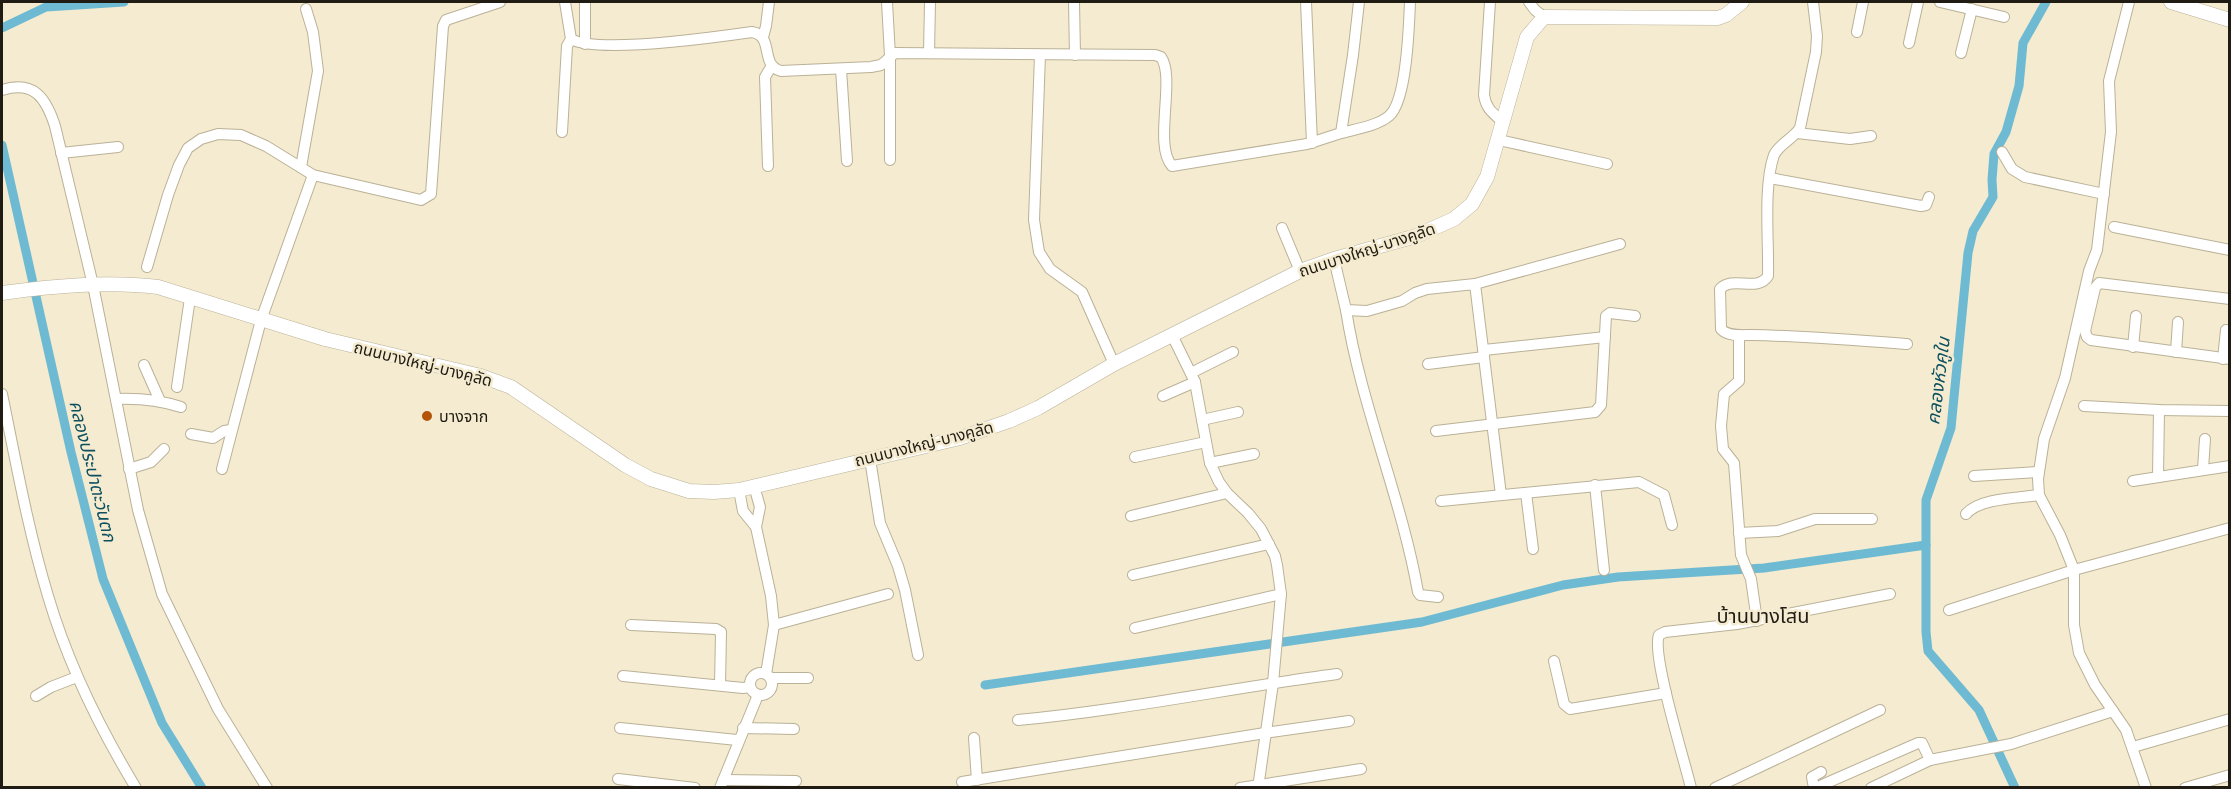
<svg xmlns="http://www.w3.org/2000/svg" width="2231" height="789" viewBox="0 0 2231 789" font-family="'Public Sans','Noto Sans Thai',sans-serif">
  <rect width="100%" height="100%" fill="#f4ebd0"/>
  <g fill="none" stroke-linecap="round" stroke-linejoin="round">
    <!-- stream -->
    <path stroke="#6dbad2" stroke-width="3" d="M45,2L46,7"/>
    <!-- canal -->
    <g stroke="#6dbad2" stroke-width="9">
      <path d="M2,28L46,7L124,2"/>
      <path d="M2,145L71,452L103,579L162,723L202,788"/>
      <path d="M985,685L1422,622L1563,585L1618,577L1764,568L1926,545"/>
      <path d="M2015,788L1979,710L1928,651L1926,632V500L1951,428L1968,253L1973,231L1993,197L1992,180L1994,154L2006,132L2019,86L2023,43L2046,2"/>
    </g>
    <defs>
      <g id="minor">
        <path d="M565,2L571,39C597,54 717,37 752,32C775,36 759,65 781,71L871,67L881,65L895,53L1155,55L1161,57C1176,78 1153,145 1172,166L1307,144L1341,133L1353,55L1359,2"/>
        <path d="M887,2L890,56V160"/>
        <path d="M1074,2L1075,55"/>
        <path d="M1306,2L1312,143"/>
        <path d="M1490,2L1484,95C1486,109 1493,113 1503,122"/>
        <path d="M1529,2L1535,10L1544,17"/>
        <path d="M1813,2L1817,36L1816,52L1800,128C1793,139 1779,144 1774,155C1763,186 1769,242 1768,276C1757,293 1733,275 1720,289L1721,329C1728,337 1743,335 1752,335C1804,336 1855,340 1907,344"/>
        <path d="M1940,2L2004,17"/>
        <path d="M2129,2L2109,81L2111,132L2097,250L2089,271L2065,378L2044,439L2038,479L2039,495L2060,535L2074,570V625L2079,653L2095,685L2126,730L2146,788"/>
        <path d="M1857,32L1863,2"/>
        <path d="M763,37L766,26L769,2"/>
        <path d="M1909,43L1918,2"/>
        <path d="M585,44V2"/>
        <path d="M929,53L930,2"/>
        <path d="M1961,53L1972,9"/>
        <path d="M1040,55L1034,220L1039,252L1050,269L1082,292L1114,364"/>
        <path d="M841,69L847,161"/>
        <path d="M2,90C34,80 46,98 55,126L93,285L138,510L162,594L218,709L267,788"/>
        <path d="M562,132L567,46L571,39"/>
        <path d="M1341,133C1356,129 1377,126 1389,116C1407,101 1409,25 1410,2"/>
        <path d="M1797,133L1850,139L1871,136"/>
        <path d="M1499,140L1607,164"/>
        <path d="M2002,152L2012,169L2025,177L2104,194"/>
        <path d="M61,153L118,147"/>
        <path d="M768,166L765,77L771,67"/>
        <path d="M301,167L318,71L313,32L306,9"/>
        <path d="M1770,178L1921,206L1926,205L1929,197"/>
        <path d="M2114,227L2230,250"/>
        <path d="M1282,228L1300,271"/>
        <path d="M1334,259L1346,310L1367,311L1402,301L1415,293L1427,289L1475,284L1501,495"/>
        <path d="M147,267L168,195L179,165L188,148L201,139L218,134L241,135L266,146L313,175L421,200L431,194L443,26L446,20L500,2"/>
        <path d="M1475,284L1620,244"/>
        <path d="M2230,299L2099,283L2095,288L2085,331L2087,337L2091,340L2230,359"/>
        <path d="M1346,310C1361,406 1401,496 1418,592L1420,595L1438,597"/>
        <path d="M1172,335L1195,382L1210,463L1219,482L1227,493L1248,513L1261,529L1275,556L1277,565L1281,594L1273,683L1258,788"/>
        <path d="M1739,335V381L1724,394L1721,426L1723,449L1734,463L1741,555L1751,579L1757,621"/>
        <path d="M2133,347L2136,316"/>
        <path d="M1484,350L1605,337"/>
        <path d="M2176,352L2178,322"/>
        <path d="M2223,359L2226,330"/>
        <path d="M1428,364L1484,357"/>
        <path d="M144,365L160,401"/>
        <path d="M1191,373L1233,352"/>
        <path d="M177,387L190,298"/>
        <path d="M2,394C16,462 28,530 48,596C68,664 99,727 136,788"/>
        <path d="M1163,396L1195,382"/>
        <path d="M116,399C139,398 159,400 181,407"/>
        <path d="M2084,406L2159,410L2230,411"/>
        <path d="M1202,420L1238,412"/>
        <path d="M1436,431L1595,412L1601,405L1606,316L1610,313L1635,316"/>
        <path d="M191,434L213,438L224,431L231,430"/>
        <path d="M1135,457L1206,442"/>
        <path d="M870,459L880,523L898,566L905,590L918,655"/>
        <path d="M1210,463L1254,454"/>
        <path d="M129,469L151,462L164,449"/>
        <path d="M222,469L261,320L313,175"/>
        <path d="M2203,469L2205,439"/>
        <path d="M1974,476L2038,472"/>
        <path d="M2158,477L2159,410"/>
        <path d="M2133,481L2230,466"/>
        <path d="M1595,485L1604,570"/>
        <path d="M754,486L760,507L756,527L771,596L774,625L766,674"/>
        <path d="M739,490L743,511L756,527"/>
        <path d="M1526,493L1533,549"/>
        <path d="M1441,501L1639,482L1664,495L1672,525"/>
        <path d="M1966,514C1979,498 2019,498 2039,495"/>
        <path d="M1131,516L1227,493"/>
        <path d="M1739,533L1778,531L1815,519H1872"/>
        <path d="M1133,575L1269,544"/>
        <path d="M1949,610L2074,570L2230,528"/>
        <path d="M631,625L716,629L721,632L720,685"/>
        <path d="M774,625L888,594"/>
        <path d="M1135,628L1281,594"/>
        <path d="M1554,661L1564,704L1570,709L1666,693"/>
        <circle cx="761" cy="684" r="11"/>
        <path d="M623,676L743,688L750,687"/>
        <path d="M771,678H808"/>
        <path d="M36,696L51,687L77,677"/>
        <path d="M1018,720C1125,710 1231,688 1337,674"/>
        <path d="M620,728L737,740"/>
        <path d="M743,728L794,729"/>
        <path d="M974,738L977,780"/>
        <path d="M2133,747L2230,719"/>
        <path d="M618,779L695,788"/>
        <path d="M723,780L796,781"/>
        <path d="M962,782L1265,733L1349,721"/>
        <path d="M1822,785L1918,743H1922L1930,760"/>
        <path d="M720,788L758,695"/>
        <path d="M1240,788L1361,769"/>
        <path d="M1691,788C1685,762 1651,654 1659,635L1665,632L1737,624L1890,594"/>
        <path d="M1715,788L1880,710"/>
        <path d="M1814,788L1812,777L1821,772"/>
        <path d="M1871,788L1930,760L2011,744L2113,711"/>
        <path d="M2185,788L2230,775"/>
      </g>
      <g id="tertiary">
        <path d="M2171,2L2230,20"/>
        <path d="M2,293C53,286 106,281 158,287L325,339L481,376L511,387L625,465L651,479L689,491L714,492L739,490L960,438L1009,421L1038,408L1114,364L1300,271L1334,259L1416,236L1454,219L1472,204L1487,177L1527,37L1544,17L1718,18L1726,15L1742,2"/>
      </g>
    </defs>
    <!-- minor casing -->
    <use href="#minor" stroke="#bab197" stroke-width="12"/>
    <!-- tertiary casing -->
    <use href="#tertiary" stroke="#bab197" stroke-width="15"/>
    <!-- minor -->
    <use href="#minor" stroke="#fff" stroke-width="10"/>
    <!-- tertiary -->
    <use href="#tertiary" stroke="#fff" stroke-width="14"/>
  </g>
  <!-- markers -->
  <circle fill="#b35506" stroke="#f4ebd0" stroke-width="2" cx="427" cy="416" r="6"/>
  <g text-anchor="middle" dominant-baseline="central" stroke-width="5" stroke-linejoin="round" paint-order="stroke">
    <!-- street labels -->
    <g font-size="16" fill="#201c13" stroke="#f4ebd0">
      <text transform="translate(1367 250) rotate(-18)">ถนนบางใหญ่-บางคูลัด</text>
      <text transform="translate(423 364) rotate(14)">ถนนบางใหญ่-บางคูลัด</text>
      <text transform="translate(924 444) rotate(-14)">ถนนบางใหญ่-บางคูลัด</text>
    </g>
    <!-- poi labels -->
    <g font-size="16" fill="#201c13" stroke="#f4ebd0" text-anchor="start">
      <text x="439" y="416">บางจาก</text>
    </g>
    <!-- water labels -->
    <g font-size="18" font-style="italic" fill="#0c5060" stroke="#f4ebd0">
      <text transform="translate(1938 381) rotate(-83)">คลองหัวคูใน</text>
      <text transform="translate(93 471) rotate(76)">คลองประปาตะวันตก</text>
    </g>
    <!-- quarter labels -->
    <g font-size="20" fill="#201c13" stroke="#f4ebd0">
      <text x="1763" y="616">บ้านบางโสน</text>
    </g>
  </g>
  <!-- border -->
  <rect width="2231" height="789" fill="none" stroke="#201c13" stroke-width="6"/>
</svg>
